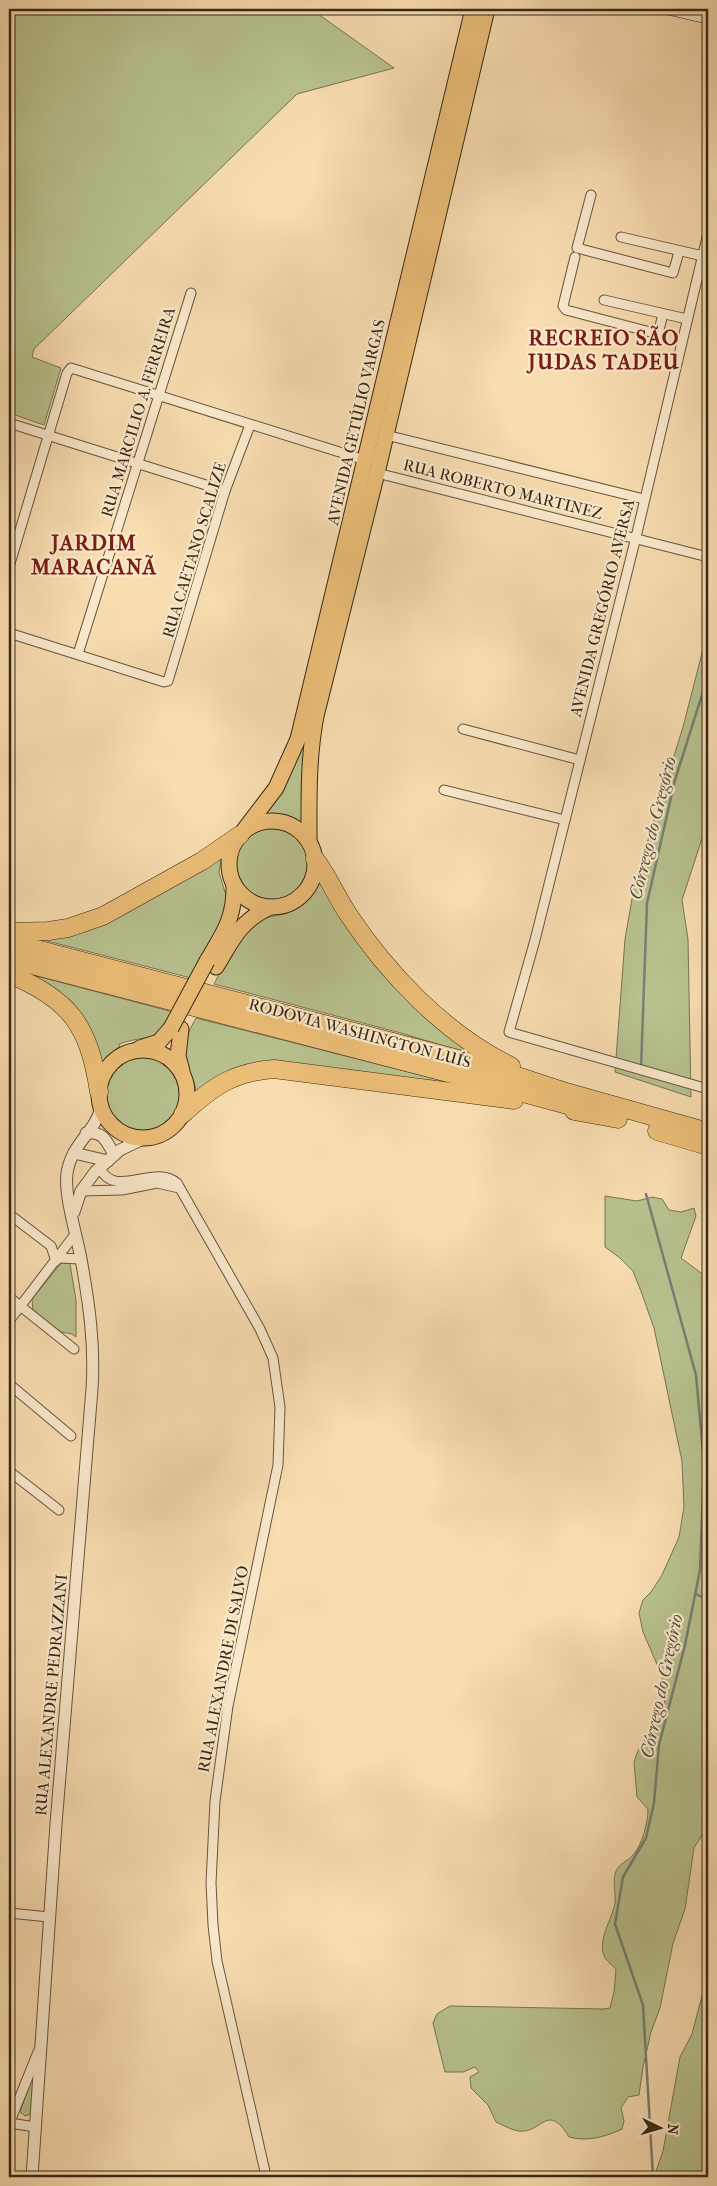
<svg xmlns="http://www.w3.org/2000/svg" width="717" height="2186" viewBox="0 0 717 2186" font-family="'IM FELL French Canon',serif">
  <rect width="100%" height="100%" fill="#f8ddb1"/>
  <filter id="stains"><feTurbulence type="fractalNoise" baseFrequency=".004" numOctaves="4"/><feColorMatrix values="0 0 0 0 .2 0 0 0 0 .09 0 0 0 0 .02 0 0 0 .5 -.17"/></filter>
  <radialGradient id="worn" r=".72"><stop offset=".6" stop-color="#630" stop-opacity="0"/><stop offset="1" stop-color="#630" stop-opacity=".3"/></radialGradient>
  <!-- green -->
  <g fill="#b8c28f" stroke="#787552">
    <path d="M9,9H311L394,68L297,94L34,349L32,357L61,368L44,425L9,413Z"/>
    <path d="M708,630V820L682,900L688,939L691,1097L615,1072L625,939L635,882L683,727Z"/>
    <path d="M310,734L301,824L279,816L262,818Z"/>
    <circle cx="272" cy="863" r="38"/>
    <path d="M223,850L219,872L227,899L226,914L191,978L32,937L58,933Z"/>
    <path d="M321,874L331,895L480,1057L401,1033L214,984C223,967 236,937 251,926C262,918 270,917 283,914C304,909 313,893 321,874Z"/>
    <path d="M29,974L173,1012C156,1044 148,1034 119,1044L120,1046L106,1057L99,1068L96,1054Z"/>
    <path d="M196,1018L444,1081V1083L280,1062C247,1061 221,1071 196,1093C195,1081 191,1074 186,1063C179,1048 189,1031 196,1018Z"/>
    <circle cx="144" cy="1094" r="38"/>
    <path d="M605,1196L637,1201L652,1197L662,1199L669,1210L681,1212L694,1208L696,1216L681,1258L701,1273L708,1275V1818L702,1835L694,1848L685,1909L673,1943L660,2008L651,2032L643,2067L639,2095L628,2097L621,2108L624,2121L622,2129C605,2137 587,2142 569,2137C547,2101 542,2134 519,2131C511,2130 503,2125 496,2122L488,2105L471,2088L470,2077L479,2072L475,2067L463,2072H445L433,2023L437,2014L450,2006L604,2009L610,2008L614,1992L616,1969C613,1966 608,1962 605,1958C596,1940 613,1919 615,1902C616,1892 612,1881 616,1871C620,1863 627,1862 633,1855C642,1845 648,1823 648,1809L637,1797L634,1762L637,1753L665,1706L662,1676L643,1632L639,1613L643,1600L651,1592L662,1575L679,1537L684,1507L682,1461L654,1328L642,1294L633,1271L620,1258L605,1247Z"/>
    <path d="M66,1261L70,1264L76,1300V1337L72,1334L61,1332L33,1311L32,1299L62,1262Z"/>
    <path d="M708,1973V2177H654L663,2151L680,2057L692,2034Z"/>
    <path d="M31,2081L33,2082L31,2114L25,2116L20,2112Z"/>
  </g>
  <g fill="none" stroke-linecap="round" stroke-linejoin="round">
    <!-- stream -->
    <g stroke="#768074" stroke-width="2.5">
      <path d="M641,1068L647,903L675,780L708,676"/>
      <path d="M646,1194L696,1375L704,1464L700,1570L685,1645L659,1745L654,1803L646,1838L623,1877L615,1924L643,2005L653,2177"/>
      <path d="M696,1594L708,1600"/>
    </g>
    <defs>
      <g id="minor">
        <path d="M665,9L708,19"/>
        <path d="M591,195L577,248L673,273L679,252"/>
        <path d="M708,233L636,537L535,940L509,1032L708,1089"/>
        <path d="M621,237L703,256"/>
        <path d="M575,257L563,306L566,310L658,334L663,314"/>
        <path d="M604,300L687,319"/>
        <path d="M9,423L225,491"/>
        <path d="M386,435L644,499"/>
        <path d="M377,473L708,557"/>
        <path d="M9,567L67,373L71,368L365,460"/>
        <path d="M9,633L164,682L168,681L225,491L250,425"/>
        <path d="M78,654L191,293"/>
        <path d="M463,729L580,760"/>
        <path d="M444,790L565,820"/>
        <path d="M100,1168C115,1200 154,1163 177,1183L260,1329L273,1358L280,1407L278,1465L228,1706L215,1801L211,1883L213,1925L217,1961L266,2176"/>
        <path d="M81,1191L122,1190L157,1183L179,1188"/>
        <path d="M9,1214L51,1246L56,1261"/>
        <path d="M58,1258L81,1259"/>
        <path d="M9,1297L74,1349"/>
        <path d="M9,1321L76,1233"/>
        <path d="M9,1384L71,1436"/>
        <path d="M9,1471L59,1510"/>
        <path d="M9,1913L49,1917"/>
        <path d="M9,2123L36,2127"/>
        <path d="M9,2124L38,2052"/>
      </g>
      <g id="tertiary">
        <path d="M86,1133C104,1131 107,1142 114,1155"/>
        <path d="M74,1153L108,1161"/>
        <path d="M74,1212L81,1191L95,1172L120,1150L145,1138"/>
        <path d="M32,2177C40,2059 47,1941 56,1824C67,1679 81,1534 92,1389C95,1345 89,1303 81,1259C77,1236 64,1196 67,1173C72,1142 96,1132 101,1107"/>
      </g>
      <g id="primary">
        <circle cx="272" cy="864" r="43"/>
        <path d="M244,830L276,788L298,739L473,9"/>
        <path d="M309,841C309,799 308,758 316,716L377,473L487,9"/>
        <path d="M207,961C223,934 235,918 234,885"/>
        <path d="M216,967C234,938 238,923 270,907"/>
        <path d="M181,1029L178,1056L182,1071"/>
        <path d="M140,1048L159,1042L171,1028"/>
        <circle cx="143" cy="1094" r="44"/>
      </g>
      <g id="motorway">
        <path d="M315,859C328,876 336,896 348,914C387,973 446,1035 511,1066"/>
        <path d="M9,932L48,931L68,928L103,916L202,861L240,835"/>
        <path d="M9,942L493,1068L566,1092L708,1132"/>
        <path d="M9,959L460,1076L586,1110"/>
        <path d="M9,974C71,1000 89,1026 99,1092"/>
        <path d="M574,1111L618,1119"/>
        <path d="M183,1114C212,1087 233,1072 274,1069L514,1100"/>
        <path d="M657,1131L708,1146"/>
      </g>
    </defs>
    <!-- minor casing -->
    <use href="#minor" stroke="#67553c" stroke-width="11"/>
    <!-- tertiary casing -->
    <use href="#tertiary" stroke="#67553c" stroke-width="13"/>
    <!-- primary casing -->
    <use href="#primary" stroke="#372815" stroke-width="17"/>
    <!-- motorway casing -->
    <use href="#motorway" stroke="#372815" stroke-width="19"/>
    <!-- minor -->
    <use href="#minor" stroke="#fae9cc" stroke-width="9"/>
    <!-- tertiary -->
    <use href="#tertiary" stroke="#fae9cc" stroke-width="11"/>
    <!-- primary -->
    <use href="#primary" stroke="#ecbe78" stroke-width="15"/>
    <!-- motorway -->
    <use href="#motorway" stroke="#ecbe78" stroke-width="18"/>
    <defs>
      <path id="primary-bridge" d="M171,1028L207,961"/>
    </defs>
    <!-- primary-bridge casing -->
    <use href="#primary-bridge" stroke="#372815" stroke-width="17" stroke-linecap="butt"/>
    <!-- primary-bridge -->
    <use href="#primary-bridge" stroke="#ecbe78" stroke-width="15"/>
  </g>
  <g text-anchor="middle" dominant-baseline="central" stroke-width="4.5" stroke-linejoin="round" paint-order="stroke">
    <!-- street labels -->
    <g font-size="16" fill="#372815" stroke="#fae9cc">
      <text transform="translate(138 412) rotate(-73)">RUA MARCILIO A. FERREIRA</text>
      <text transform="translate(356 422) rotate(-77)">AVENIDA GETÚLIO VARGAS</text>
      <text transform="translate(503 489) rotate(14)">RUA ROBERTO MARTINEZ</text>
      <text transform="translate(194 550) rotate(-73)">RUA CAETANO SCALIZE</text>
      <text transform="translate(602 608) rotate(-76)">AVENIDA GREGÓRIO AVERSA</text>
      <text transform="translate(360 1033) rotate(15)">RODOVIA WASHINGTON LUÍS</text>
      <text transform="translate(223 1669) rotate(-79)">RUA ALEXANDRE DI SALVO</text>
      <text transform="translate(51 1695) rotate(-85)">RUA ALEXANDRE PEDRAZZANI</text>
    </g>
    <!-- water labels -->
    <g font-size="18" font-style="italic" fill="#514c3d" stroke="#fae9cc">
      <text transform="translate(653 828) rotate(-76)">Córrego do Gregório</text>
      <text transform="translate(662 1686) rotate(-78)">Córrego do Gregório</text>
    </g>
    <!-- district labels -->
    <g font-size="21" font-weight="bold" letter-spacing="1" fill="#7a1f14" stroke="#fae9cc">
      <text x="604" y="338">RECREIO SÃO<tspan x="604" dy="24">JUDAS TADEU</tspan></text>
      <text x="94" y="543">JARDIM<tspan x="94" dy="24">MARACANÃ</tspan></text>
    </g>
  </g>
  <!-- margin -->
  <rect width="717" height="2186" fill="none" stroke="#f8ddb1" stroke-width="30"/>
  <rect x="10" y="10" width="697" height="2166" fill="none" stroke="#372815" stroke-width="2.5"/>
  <rect x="15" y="15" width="687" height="2156" fill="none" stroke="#372815"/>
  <!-- north arrow -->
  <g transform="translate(660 2128) rotate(95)" stroke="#fae9cc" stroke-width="4" paint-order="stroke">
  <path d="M0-4L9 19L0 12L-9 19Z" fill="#372815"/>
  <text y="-8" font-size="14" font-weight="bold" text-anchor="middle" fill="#372815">N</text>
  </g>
  <rect width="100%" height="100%" filter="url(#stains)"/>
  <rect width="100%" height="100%" fill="url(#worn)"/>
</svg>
